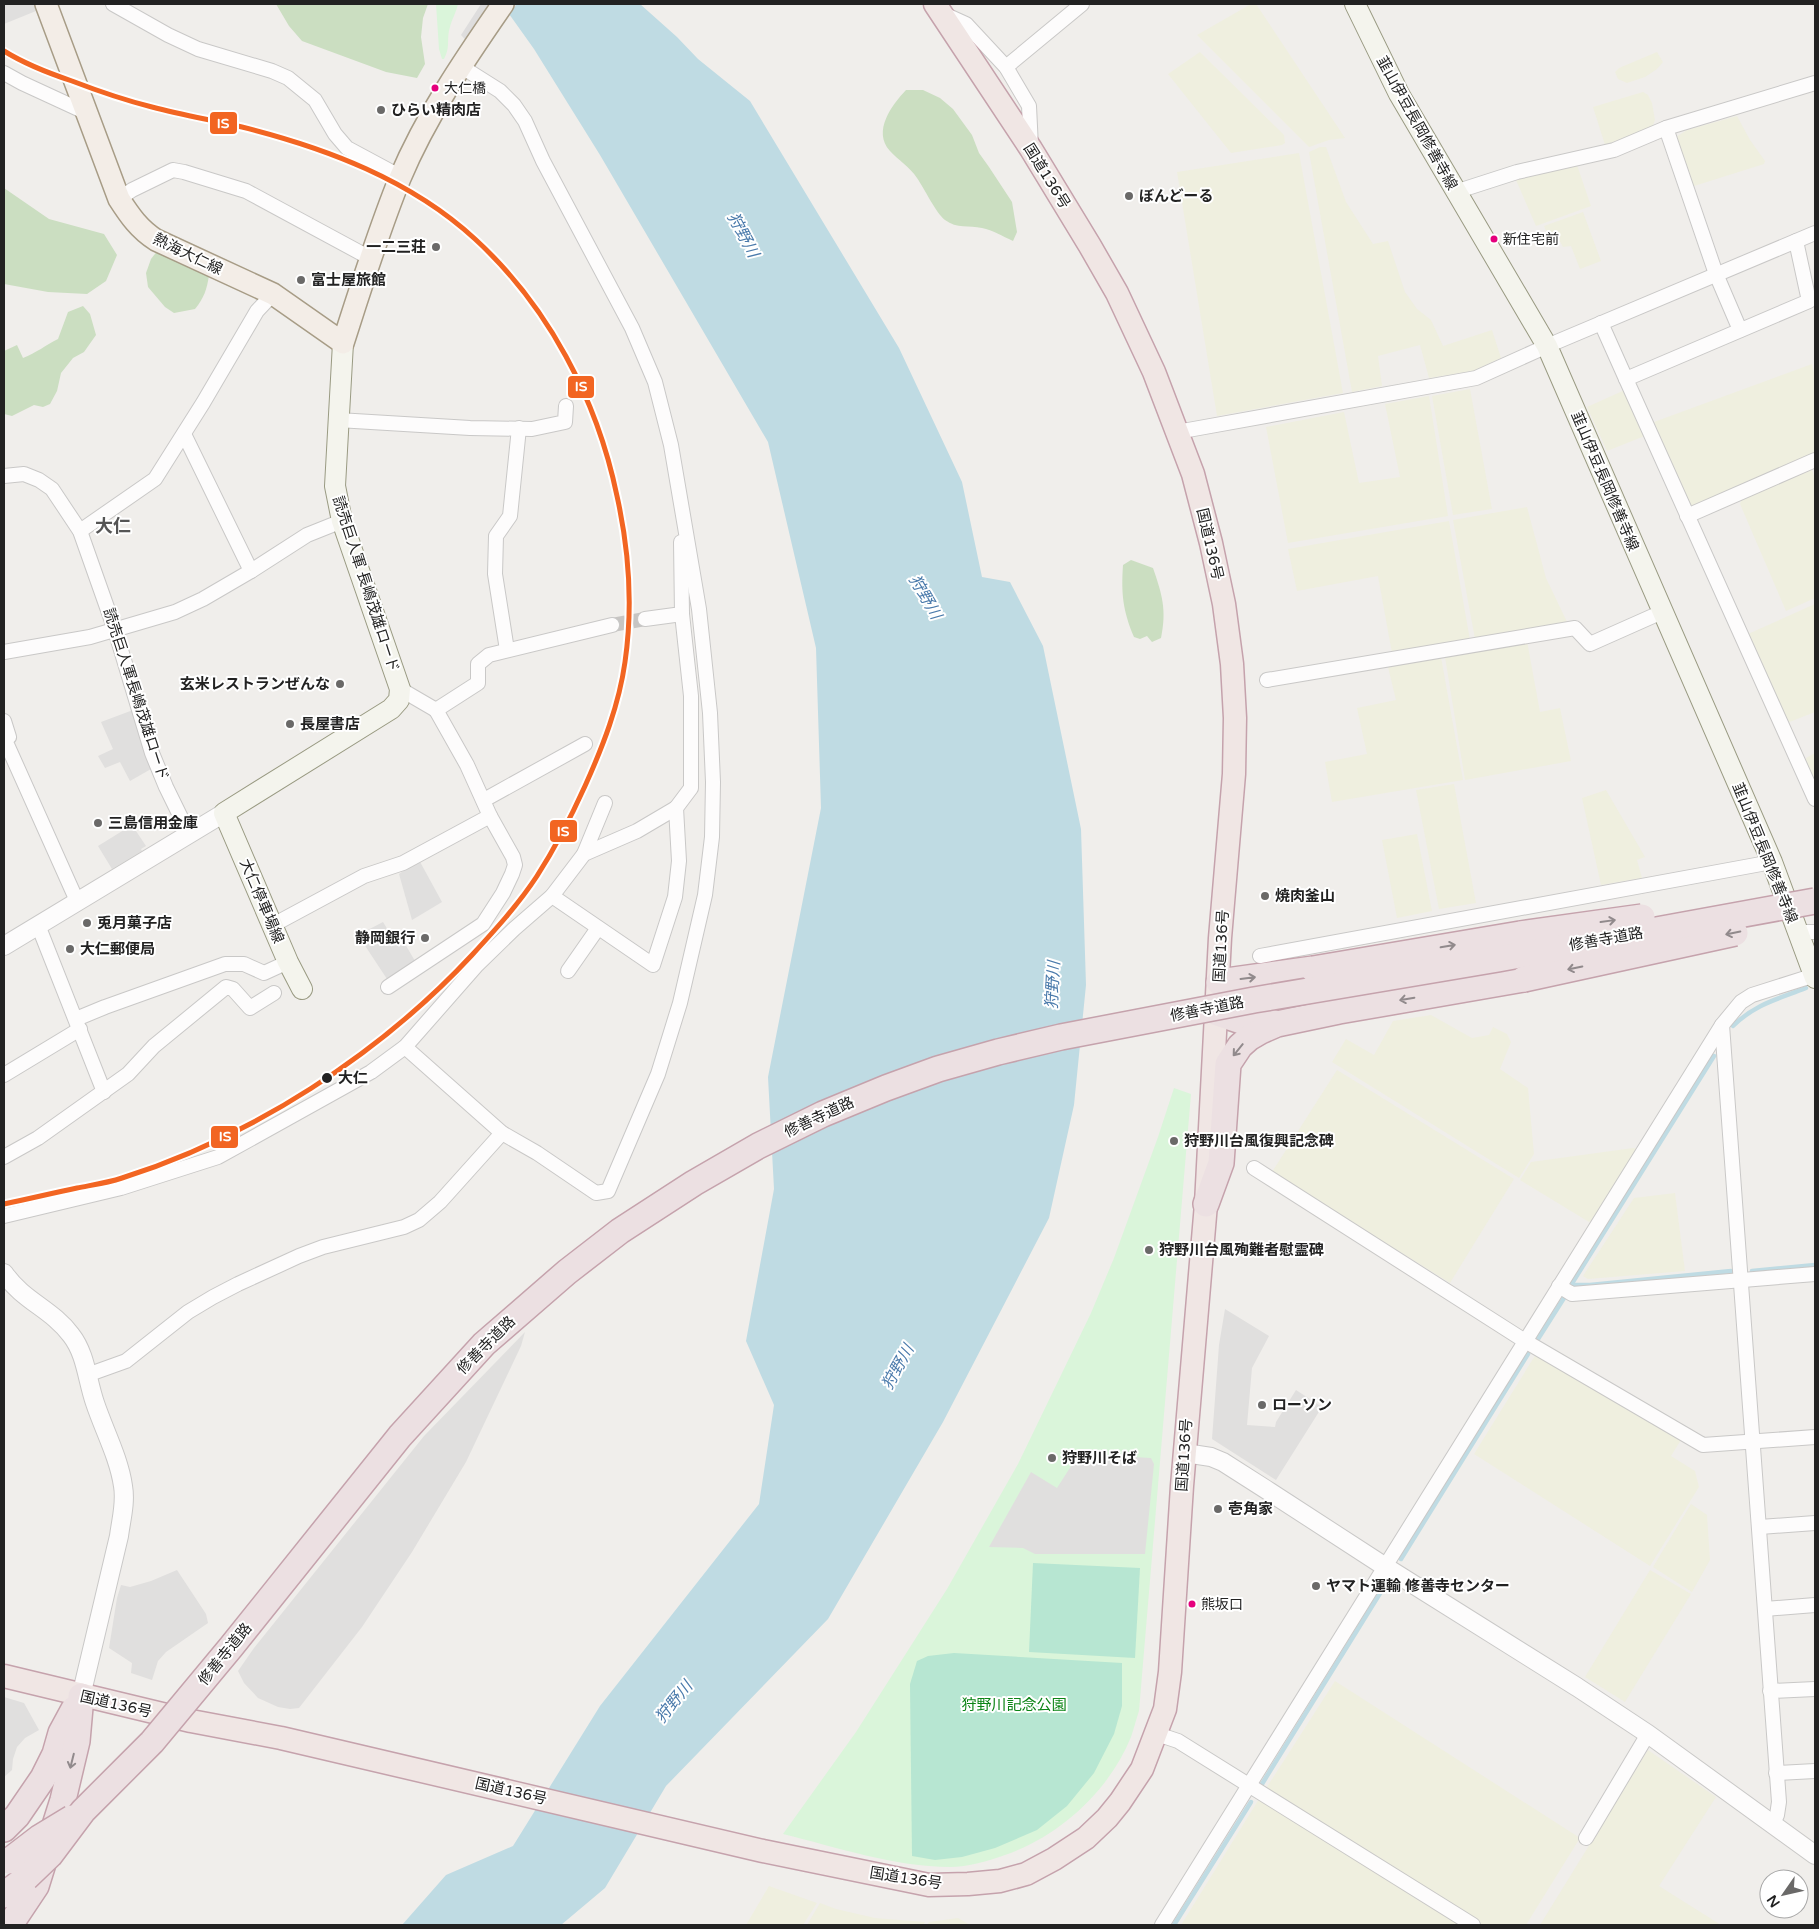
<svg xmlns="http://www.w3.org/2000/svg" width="1819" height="1929" viewBox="0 0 1819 1929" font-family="'Varela Round','Noto Sans JP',sans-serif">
  <rect width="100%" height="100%" fill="#f0eeeb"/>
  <!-- farmland -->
  <g fill="#efefdf">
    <path d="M1251,4H1256L1345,138L1329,140L1309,147L1197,35Z"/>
    <path d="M1200,52L1284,135L1285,143L1282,145L1231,153L1168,74Z"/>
    <path d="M1657,52L1663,62L1657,69L1645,77L1627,83L1618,79L1615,72L1619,68Z"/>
    <path d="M1643,92L1648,95L1652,103L1655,120L1653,125L1649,129L1605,145L1593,107Z"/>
    <path d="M1737,116L1750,140L1765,161L1764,164L1691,187L1676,137L1687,130Z"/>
    <path d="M1320,147H1326L1346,202L1373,244L1388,241L1405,292L1417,309L1431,320L1443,346L1492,330L1501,358L1473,371L1429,378L1420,345L1378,356L1382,386L1352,392L1309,152Z"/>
    <path d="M1299,153L1343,393L1217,416L1177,172Z"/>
    <path d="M1577,165L1591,206L1536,226L1516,180Z"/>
    <path d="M1583,212L1601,261L1580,269L1571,246L1563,247L1558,238L1550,241L1544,226Z"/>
    <path d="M1812,364L1815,377V455L1691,509L1654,422Z"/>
    <path d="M1470,389L1492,509L1453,515L1432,396Z"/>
    <path d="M1627,389L1647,435L1607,451L1587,407Z"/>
    <path d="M1429,396L1448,516L1288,543L1266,427L1344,412L1359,483L1400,477L1385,404Z"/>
    <path d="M1812,470L1815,479V598L1786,611L1740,504L1742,498Z"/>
    <path d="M1527,507L1546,578L1568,624L1475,639L1453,520Z"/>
    <path d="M1449,521L1470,640L1392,653L1378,576L1297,591L1288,549Z"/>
    <path d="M1815,604V712L1787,723L1748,634Z"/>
    <path d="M1527,641L1540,712L1560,708L1571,761L1465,780L1445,657Z"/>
    <path d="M1441,657L1463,780L1332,802L1325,762L1367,754L1357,708L1396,700L1388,667Z"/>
    <path d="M1815,753V785L1805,761L1806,758Z"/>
    <path d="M1454,784L1476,903L1439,909L1416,790Z"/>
    <path d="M1606,790L1645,857L1637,860L1642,878L1601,885L1582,798Z"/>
    <path d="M1417,834L1432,911L1397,918L1382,840Z"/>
    <path d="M1431,1015L1472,1038L1489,1035L1493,1027L1507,1034L1511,1042L1500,1069L1528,1088L1534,1154L1519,1178L1332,1062L1346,1039L1374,1055L1393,1021Z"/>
    <path d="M1337,1070L1514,1179L1450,1283L1272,1172Z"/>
    <path d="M1633,1148L1638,1149L1593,1219L1589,1222L1520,1180L1531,1162Z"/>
    <path d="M1675,1193L1685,1271L1588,1279L1583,1276L1634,1198Z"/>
    <path d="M1536,1354L1681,1440L1671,1456L1695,1471L1699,1487L1650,1566L1474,1454Z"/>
    <path d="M1691,1504L1707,1515L1710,1560L1692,1592L1653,1567Z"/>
    <path d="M1650,1570L1691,1594L1625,1702L1585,1677Z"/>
    <path d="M1335,1681L1580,1838L1526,1925H1482L1265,1790Z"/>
    <path d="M1648,1750L1716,1797L1659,1886L1721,1925H1540Z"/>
    <path d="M1259,1799L1464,1925H1181Z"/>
    <path d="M769,1886L817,1903L803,1925H746Z"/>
    <path d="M820,1903L836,1909L875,1918L925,1922L923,1925H807Z"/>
    <path d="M958,1918L970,1925H927L929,1922Z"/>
  </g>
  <!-- forest -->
  <g fill="#cbdec1">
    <path d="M276,4H428L423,18L421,37L425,64L417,78L386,72L302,41L289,26Z"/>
    <path d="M906,90H923L940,98L953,109L972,135L979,153L989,167L1012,202L1017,232L1013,241C1002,236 993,230 982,228C969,225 957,229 945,220C936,213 924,188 917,178C910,167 898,160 890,151C872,131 892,105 906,90Z"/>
    <path d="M4,188L49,219L104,234L117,255L106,281L87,294L48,292L4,284Z"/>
    <path d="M158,250L209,275C207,289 204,298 195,309L174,313L165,307L148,287L146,273L151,259Z"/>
    <path d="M83,306L90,314L96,335L84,352L73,358L61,373L57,391L50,404L43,407L34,405L12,416L4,414V351L17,345L23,358C36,353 46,345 58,339L68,312Z"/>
    <path d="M1131,560L1153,568C1162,594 1167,610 1161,638L1152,642L1147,636L1140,639L1134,637C1123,611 1121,594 1123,565Z"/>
  </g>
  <!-- park -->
  <g fill="#daf5da">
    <path d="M436,4H458C456,13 452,19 450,27C446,40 451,46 444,59H442L439,49Z"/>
    <path d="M1174,1088L1191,1094L1139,1711C1136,1720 1134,1728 1131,1737C1109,1791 1060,1836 1005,1855C988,1861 968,1867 950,1867C895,1867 836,1847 783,1834L856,1732L947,1589L1018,1464L1091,1313L1114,1258L1158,1137Z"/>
  </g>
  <!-- pitch -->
  <g fill="#b7e6d2">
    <path d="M1033,1563L1140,1568L1135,1658L1029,1652Z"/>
    <path d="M954,1653L1122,1663V1706L1114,1734L1094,1773L1067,1806L1037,1830L995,1848L962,1857L935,1860L912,1856L910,1684L917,1661L928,1656Z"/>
  </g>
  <!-- parking -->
  <g fill="#e0dfde">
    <path d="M4,4H34L36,11L4,24Z"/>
    <path d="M133,710L151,769L130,781L120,762L105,768L98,756L113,749L101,722Z"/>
    <path d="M132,825L146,846L141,849L142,851L112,869L98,846Z"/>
    <path d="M419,860L442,902L412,920L399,874Z"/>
    <path d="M383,922L391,935L398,932L415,961L387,979L358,935Z"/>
    <path d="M1225,1309L1269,1336L1252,1368L1247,1425L1275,1427L1276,1422L1296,1390L1322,1407L1276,1480L1212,1439L1219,1345Z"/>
    <path d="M525,1332L521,1346L466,1462L412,1552L362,1627L299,1708L290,1709L278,1707L258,1698L244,1683L238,1671L254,1648L424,1436Z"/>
    <path d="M1082,1454L1151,1458L1154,1464L1145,1554H1035L1023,1548L989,1547L1031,1472L1057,1488L1075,1460Z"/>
    <path d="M177,1570L206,1614L208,1623L166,1652L158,1661L152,1680L131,1673L132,1663L109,1648L117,1598L121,1585L130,1587L151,1581Z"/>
    <path d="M4,1697L24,1703L39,1730L25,1738L17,1747L13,1759L12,1770L4,1777Z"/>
  </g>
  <!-- water -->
  <path fill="#bfdbe3" d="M502,4H640L677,37L698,59L750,101L899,348L962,482L982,577L1010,582L1043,646L1081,829L1086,985L1074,1105L1049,1218L943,1422L828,1619L666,1786L605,1888L561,1925H402L446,1875L513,1846L600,1706L759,1504L774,1405L746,1341L774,1189L768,1077L821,808L816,648L768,442L600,155L534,49Z"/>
  <!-- pier -->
  <path fill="#dedddd" d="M481,4H517L481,57L461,35Z"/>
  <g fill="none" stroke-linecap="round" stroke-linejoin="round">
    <!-- stream -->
    <g stroke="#bfdbe3" stroke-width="4.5">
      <path d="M1733,1026C1755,1004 1778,999 1806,988"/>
      <path d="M1752,1271L1815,1265"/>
      <path d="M1571,1285L1714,1056"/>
      <path d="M1571,1285H1590L1731,1271"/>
      <path d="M1538,1339L1564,1298"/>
      <path d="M1401,1559L1528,1354"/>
      <path d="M1262,1784L1387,1582"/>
      <path d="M1174,1925L1251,1802"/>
    </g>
    <!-- minor-tunnel -->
    <path stroke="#c7c5c3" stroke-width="14" stroke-dasharray="14 7" stroke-linecap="butt" d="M612,625L645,619"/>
    <defs>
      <g id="minor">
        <path d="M113,4L168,35L198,49L272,71L288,78L315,100L335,134L347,148L401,177"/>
        <path d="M944,14L966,24L1006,67L1029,106L1031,147"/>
        <path d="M1006,67L1082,4"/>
        <path d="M4,73L22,83L87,113"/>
        <path d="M1666,128L1716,274L1740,330"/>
        <path d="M1455,192L1517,172L1614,150L1666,128L1815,83"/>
        <path d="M119,199L132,190L173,170L184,172L246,191L370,258"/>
        <path d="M1796,241L1809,301L1626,379L1815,799"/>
        <path d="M1601,323L1626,379"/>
        <path d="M338,420L470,428L532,429L565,422L566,406"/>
        <path d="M1177,432L1476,378L1547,346L1815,233"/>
        <path d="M184,434L251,571"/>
        <path d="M4,476L24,474L39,480L52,489L80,531L115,630L152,753L166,787L189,834"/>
        <path d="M1687,516L1815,460"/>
        <path d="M80,531L155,479L203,403L257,311L273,294"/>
        <path d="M645,619L682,614L681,542"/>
        <path d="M507,650L495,574L496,536L510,516L519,428"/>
        <path d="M4,652L90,637L175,612L203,599L251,571L307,535L342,521"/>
        <path d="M1267,680L1575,628L1590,644L1662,612"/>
        <path d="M400,689L436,710L478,683V664L489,655L612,625"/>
        <path d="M4,721L9,737L5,740L77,901"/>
        <path d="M484,800L585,744"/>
        <path d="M584,854L605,803"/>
        <path d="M552,896L653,965L675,897L679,861L676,808L691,788V696L682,614"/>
        <path d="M38,925L104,1092"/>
        <path d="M273,925L364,876L403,863L490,816L467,765L436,710"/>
        <path d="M1798,932H1815"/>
        <path d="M1260,956L1772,862"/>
        <path d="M568,971L598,928"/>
        <path d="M388,987L483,924L503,893L512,874L515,865L513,857L490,816"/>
        <path d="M76,1019L105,1007L225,964H244L264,973L288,962"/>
        <path d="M1722,1025L1779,1802L1777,1815L1773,1824"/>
        <path d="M405,1047L502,1133L537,1153L596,1193L608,1191L658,1074L680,1003L705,895L712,837L713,782L710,713L699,609L671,445L655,382L632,328L543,161L525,121L514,105L500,91L462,67"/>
        <path d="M4,1075L80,1029"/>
        <path d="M4,1157L38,1138L128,1074L154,1046L226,987L233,989L250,1008L274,993"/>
        <path d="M1254,1168L1525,1341L1703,1445L1815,1437"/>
        <path d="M4,1216L121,1188L218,1157L371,1072L405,1047L477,965L514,929L552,896L584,854L637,831L676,808"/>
        <path d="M1559,1286L1572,1294L1815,1274"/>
        <path d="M87,1375L126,1361L188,1312L213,1297L238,1284L299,1256L323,1247L404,1227L419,1220L440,1202L502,1133"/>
        <path d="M1760,1527L1815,1523"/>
        <path d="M1765,1609L1815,1605"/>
        <path d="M1770,1691L1815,1689"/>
        <path d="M1157,1734L1178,1741L1473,1925"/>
        <path d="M1776,1773L1815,1771"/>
        <path d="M1586,1838L1648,1734"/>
        <path d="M1162,1925L1722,1025L1741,1002L1752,995L1815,975"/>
      </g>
      <g id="tertiary">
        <path d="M4,946L224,813"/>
        <path d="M4,1273C23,1301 52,1309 71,1335C86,1354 87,1380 95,1403C104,1430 119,1458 123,1486C126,1503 121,1520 119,1536L81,1696"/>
        <path d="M1185,1453L1211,1457L1223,1462L1270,1492L1384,1566L1577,1687L1648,1734L1815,1855"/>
      </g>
      <g id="secondary">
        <path d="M1355,4L1399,94L1547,346L1772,862L1815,978"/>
        <path d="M302,989L288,962L224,813L391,709L399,700L400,689L342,521L335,486L343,343"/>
      </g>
      <path id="primary" d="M46,4L119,199C130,216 139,229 156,240L273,294L343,343C361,287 378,232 400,178C426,116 465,59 503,4"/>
      <path id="trunk" d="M4,1676L191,1721L281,1738L763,1851L929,1885L968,1884L1000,1881L1026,1874L1054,1859L1086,1838L1107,1818L1120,1802L1142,1769L1165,1709L1170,1672L1182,1486L1206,1204L1220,938L1234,774L1235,718L1232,664L1224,604L1211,543L1193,474L1154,372L1117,293L1090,246L1031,149L935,4"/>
      <g id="motorway">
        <path d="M1219,982L1313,969"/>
        <path d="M1217,1013L1241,1021L1260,1020L1275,1023"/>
        <path d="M1206,1204L1221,1163L1228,1064L1240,1046L1249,1038L1261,1031L1277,1024L1339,1011L1524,979"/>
        <path d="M4,1829L17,1816L43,1778L55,1754L61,1733L74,1709"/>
        <path d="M4,1895L26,1878"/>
        <path d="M10,1925L36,1886L45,1857L63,1800L77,1741L81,1696"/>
      </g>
    </defs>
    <!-- minor casing -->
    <use href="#minor" stroke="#c9c8c7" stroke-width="16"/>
    <!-- tertiary casing -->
    <use href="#tertiary" stroke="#c9c8c7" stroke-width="20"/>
    <!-- secondary casing -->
    <use href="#secondary" stroke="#999a82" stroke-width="22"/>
    <!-- primary casing -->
    <use href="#primary" stroke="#a79c86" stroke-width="24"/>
    <!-- trunk casing -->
    <use href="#trunk" stroke="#c5a2ac" stroke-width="25"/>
    <!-- motorway casing -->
    <use href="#motorway" stroke="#c5a2ac" stroke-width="28"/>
    <!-- minor -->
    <use href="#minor" stroke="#fdfcfc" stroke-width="14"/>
    <!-- tertiary -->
    <use href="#tertiary" stroke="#fdfcfc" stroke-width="18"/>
    <!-- secondary -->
    <use href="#secondary" stroke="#f4f4ed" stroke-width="20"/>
    <!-- primary -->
    <use href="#primary" stroke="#f3ede7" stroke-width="21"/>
    <!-- trunk -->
    <use href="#trunk" stroke="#f0e6e4" stroke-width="22"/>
    <!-- motorway -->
    <use href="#motorway" stroke="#ece0e2" stroke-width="25"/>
    <defs>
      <g id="motorway-bridge">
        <path d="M1313,969L1520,934L1642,917"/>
        <path d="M1524,979L1735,933"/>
        <path d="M9,1861L39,1838L72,1818"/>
        <path d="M26,1878L50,1855L83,1811L152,1742L231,1647L400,1436L484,1344L567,1272L620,1231L694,1183L758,1146L823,1114L886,1088L938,1069L998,1052L1061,1037L1254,1000L1498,959L1815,901"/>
      </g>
    </defs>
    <!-- motorway-bridge casing -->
    <use href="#motorway-bridge" stroke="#c5a2ac" stroke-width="28" stroke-linecap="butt"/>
    <!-- motorway-bridge -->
    <use href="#motorway-bridge" stroke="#ece0e2" stroke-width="25"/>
    <defs>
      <path id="rail-1" d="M4,51C25,64 48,73 72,81C98,91 124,100 152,107C182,115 212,120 242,127C326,148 411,180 475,239C548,306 597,399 617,496C629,550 633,607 625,662C619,705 603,746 585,786C571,817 555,848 537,876C518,905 495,930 472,955C380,1054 252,1137 122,1178C107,1183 92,1185 77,1188C53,1193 28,1199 4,1204"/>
    </defs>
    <!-- rail-1 casing -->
    <use href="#rail-1" stroke="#fff" stroke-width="9"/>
    <!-- rail-1 -->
    <use href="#rail-1" stroke="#f26522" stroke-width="5"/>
  </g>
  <!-- one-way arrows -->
  <defs><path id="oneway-shaft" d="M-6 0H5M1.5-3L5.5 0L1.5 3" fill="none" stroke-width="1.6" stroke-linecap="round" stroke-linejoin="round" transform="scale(1.25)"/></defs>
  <g stroke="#918a8c">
    <use href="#oneway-shaft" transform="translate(1608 921) rotate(-8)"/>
    <use href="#oneway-shaft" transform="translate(1733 933) rotate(168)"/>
    <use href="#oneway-shaft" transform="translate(1448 946) rotate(-10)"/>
    <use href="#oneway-shaft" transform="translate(1575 968) rotate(168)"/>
    <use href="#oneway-shaft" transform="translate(1248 978) rotate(-7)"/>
    <use href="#oneway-shaft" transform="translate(1407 999) rotate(170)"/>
    <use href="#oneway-shaft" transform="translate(1238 1050) rotate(129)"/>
    <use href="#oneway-shaft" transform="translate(72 1761) rotate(104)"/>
  </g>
  <!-- markers -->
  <g fill="#e5007d" stroke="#fff" stroke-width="2">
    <circle cx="435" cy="88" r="4.5"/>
    <circle cx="1494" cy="239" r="4.5"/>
    <circle cx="1192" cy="1604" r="4.5"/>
  </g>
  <g fill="#6a6968" stroke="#fff" stroke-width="2">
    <circle cx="381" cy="110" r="5"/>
    <circle cx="1129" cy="196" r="5"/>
    <circle cx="436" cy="247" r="5"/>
    <circle cx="301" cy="280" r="5"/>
    <circle cx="340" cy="684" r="5"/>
    <circle cx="290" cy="724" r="5"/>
    <circle cx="98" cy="823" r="5"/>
    <circle cx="1265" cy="896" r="5"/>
    <circle cx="87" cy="923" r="5"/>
    <circle cx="425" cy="938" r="5"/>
    <circle cx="70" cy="949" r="5"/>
    <circle cx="1174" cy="1141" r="5"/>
    <circle cx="1149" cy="1250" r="5"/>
    <circle cx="1262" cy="1405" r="5"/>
    <circle cx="1052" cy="1458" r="5"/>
    <circle cx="1218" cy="1509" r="5"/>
    <circle cx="1316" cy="1586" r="5"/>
  </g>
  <circle fill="#222" stroke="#fff" stroke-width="2" cx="327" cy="1078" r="6"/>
  <g text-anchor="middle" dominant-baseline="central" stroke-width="4" stroke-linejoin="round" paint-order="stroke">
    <!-- bus labels -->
    <g font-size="14" fill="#222" stroke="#fff" text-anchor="start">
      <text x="444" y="88">大仁橋</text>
      <text x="1503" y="239">新住宅前</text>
      <text x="1201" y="1604">熊坂口</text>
    </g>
    <!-- poi labels -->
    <g font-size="15" font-weight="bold" fill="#222" stroke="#fff" text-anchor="start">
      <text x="391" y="110">ひらい精肉店</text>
      <text x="1139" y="196">ぼんどーる</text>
      <text x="426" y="247" text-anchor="end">一二三荘</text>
      <text x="311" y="280">富士屋旅館</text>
      <text x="330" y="684" text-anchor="end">玄米レストランぜんな</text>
      <text x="300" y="724">長屋書店</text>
      <text x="108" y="823">三島信用金庫</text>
      <text x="1275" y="896">焼肉釜山</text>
      <text x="97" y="923">兎月菓子店</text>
      <text x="415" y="938" text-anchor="end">静岡銀行</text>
      <text x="80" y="949">大仁郵便局</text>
      <text x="1184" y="1141">狩野川台風復興記念碑</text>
      <text x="1159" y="1250">狩野川台風殉難者慰霊碑</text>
      <text x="1272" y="1405">ローソン</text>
      <text x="1062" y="1458">狩野川そば</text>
      <text x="1228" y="1509">壱角家</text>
      <text x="1326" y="1586">ヤマト運輸 修善寺センター</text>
    </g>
    <!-- street labels -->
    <g font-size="15" fill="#222" stroke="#fff">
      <text transform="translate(1417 123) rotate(61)">韮山伊豆長岡修善寺線</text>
      <text transform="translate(1047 176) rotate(58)">国道136号</text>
      <text transform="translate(188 254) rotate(26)">熱海大仁線</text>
      <text transform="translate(1605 481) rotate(67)">韮山伊豆長岡修善寺線</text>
      <text transform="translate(1210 544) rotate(77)">国道136号</text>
      <text transform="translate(366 584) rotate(72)">読売巨人軍 長嶋茂雄ロード</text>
      <text transform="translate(136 694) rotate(72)">読売巨人軍長嶋茂雄ロード</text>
      <text transform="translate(1765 853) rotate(68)">韮山伊豆長岡修善寺線</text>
      <text transform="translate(262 901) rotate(67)">大仁停車場線</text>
      <text transform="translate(1606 939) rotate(-10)">修善寺道路</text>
      <text transform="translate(1221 946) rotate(-87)">国道136号</text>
      <text transform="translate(1207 1009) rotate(-11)">修善寺道路</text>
      <text transform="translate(819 1117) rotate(-25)">修善寺道路</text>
      <text transform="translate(486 1345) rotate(-45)">修善寺道路</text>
      <text transform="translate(1184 1455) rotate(-86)">国道136号</text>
      <text transform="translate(225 1654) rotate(-51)">修善寺道路</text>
      <text transform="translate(116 1704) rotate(13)">国道136号</text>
      <text transform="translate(511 1791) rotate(13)">国道136号</text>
      <text transform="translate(906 1878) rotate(9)">国道136号</text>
    </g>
    <!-- stop labels -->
    <g font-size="15" font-weight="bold" fill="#222" stroke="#fff" text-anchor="start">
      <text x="338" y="1078">大仁</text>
    </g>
    <!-- park labels -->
    <g font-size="15" fill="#0c8416" stroke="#fff">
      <text x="1014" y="1705">狩野川記念公園</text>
    </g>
    <!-- water labels -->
    <g font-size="16" font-style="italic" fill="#4a7aab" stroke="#fff">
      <text transform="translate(743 235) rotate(62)">狩野川</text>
      <text transform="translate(925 597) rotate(60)">狩野川</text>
      <text transform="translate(1053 985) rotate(-87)">狩野川</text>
      <text transform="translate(898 1367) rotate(-61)">狩野川</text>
      <text transform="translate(674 1702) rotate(-51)">狩野川</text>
    </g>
    <!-- quarter labels -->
    <g font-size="18" font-weight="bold" fill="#555" stroke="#fff">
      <text x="113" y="526">大仁</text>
    </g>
  </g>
  <g stroke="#fff" stroke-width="2">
    <rect x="209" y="111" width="29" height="24" rx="5" fill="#f26522"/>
    <rect x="567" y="375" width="28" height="24" rx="5" fill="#f26522"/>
    <rect x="549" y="819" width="29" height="24" rx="5" fill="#f26522"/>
    <rect x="210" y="1125" width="29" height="24" rx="5" fill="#f26522"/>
  </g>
  <g font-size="14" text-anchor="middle" font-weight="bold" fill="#fff">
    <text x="223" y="128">IS</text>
    <text x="581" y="391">IS</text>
    <text x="563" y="836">IS</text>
    <text x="225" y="1141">IS</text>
  </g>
  <!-- border -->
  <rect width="1819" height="1929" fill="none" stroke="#222222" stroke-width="10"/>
  <!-- north arrow -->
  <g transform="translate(1784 1894) rotate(236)"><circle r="24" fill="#ffffff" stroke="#a7a7a7"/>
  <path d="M0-4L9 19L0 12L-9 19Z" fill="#6a6968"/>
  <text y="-8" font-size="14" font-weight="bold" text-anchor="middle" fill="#222222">N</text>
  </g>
</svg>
